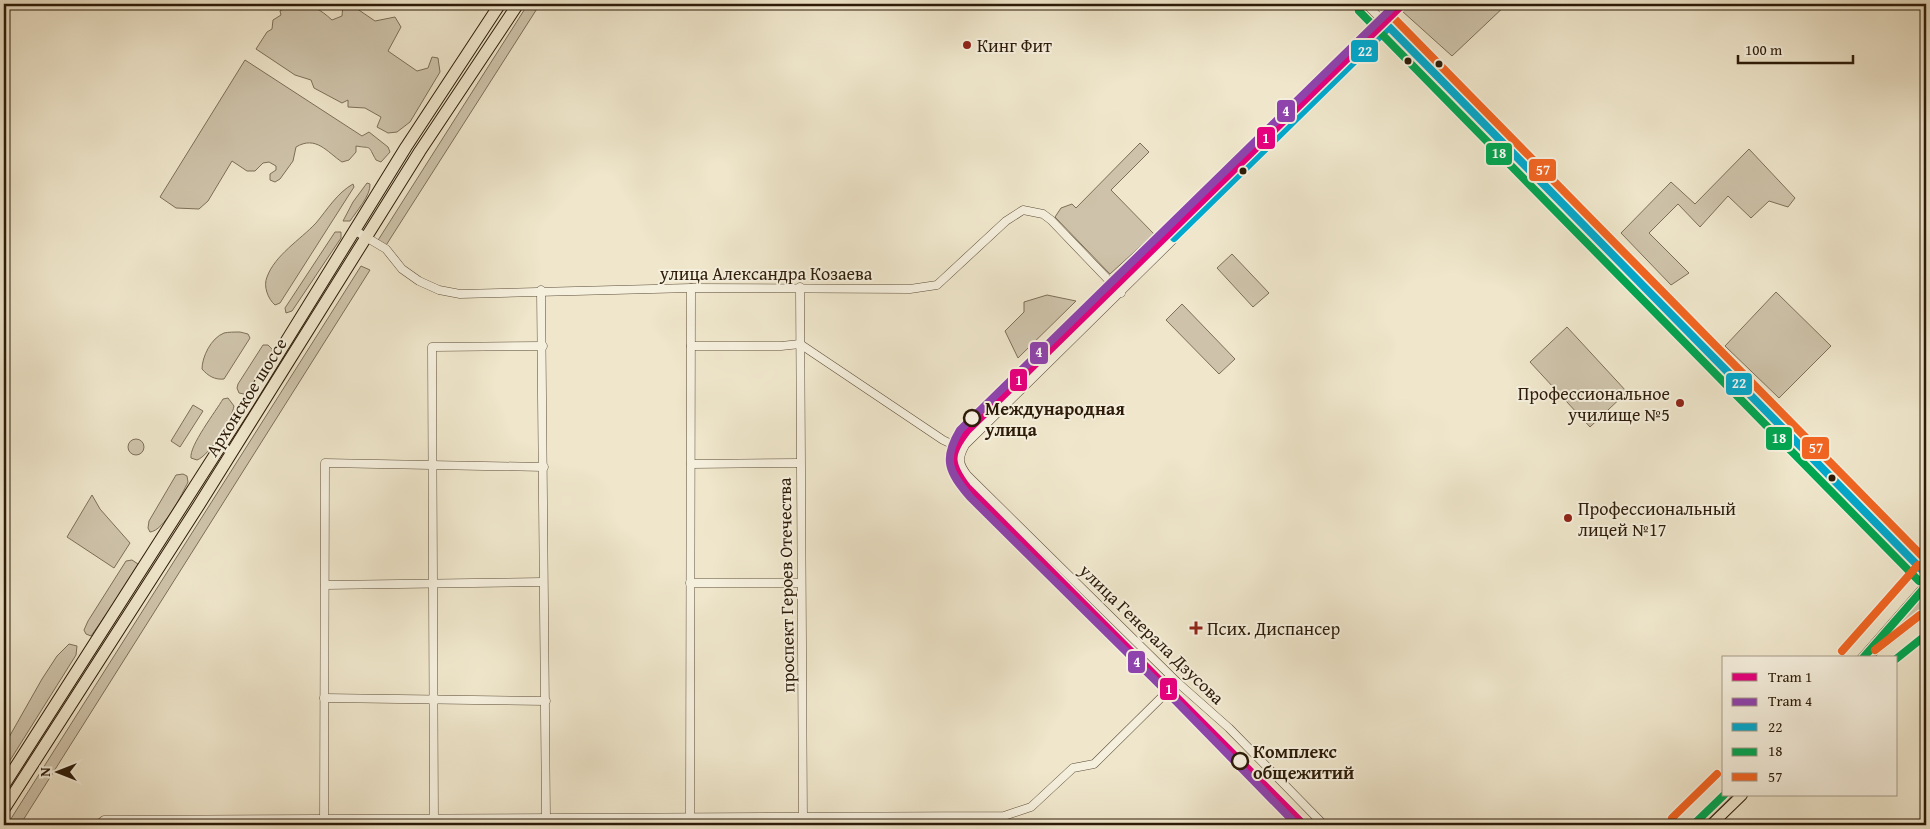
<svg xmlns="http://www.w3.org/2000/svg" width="1930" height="829" viewBox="0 0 1930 829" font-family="'Gentium Book Plus',serif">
  <rect width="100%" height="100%" fill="#efe6cb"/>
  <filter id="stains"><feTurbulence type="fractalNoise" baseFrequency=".004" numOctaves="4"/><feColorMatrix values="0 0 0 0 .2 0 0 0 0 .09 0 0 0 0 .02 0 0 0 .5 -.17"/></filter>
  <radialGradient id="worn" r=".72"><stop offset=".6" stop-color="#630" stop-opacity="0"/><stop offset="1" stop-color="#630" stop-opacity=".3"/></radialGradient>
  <!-- green -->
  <g fill="#cec3aa" stroke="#7d6f59">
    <path d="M294,4C311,4 320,9 332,20L342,16L343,4H350L375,21L395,17L401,27L388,51L417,71L428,68L432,57L438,58L440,72L410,122L397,132L388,133L377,127L381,117L365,108L348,107V100L342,103L314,88L311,80L295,75L256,49L267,32L272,29L273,20L281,15L280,11L284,8Z"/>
    <path d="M528,4H540L383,250L375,245Z"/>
    <path d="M1408,4H1507L1452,56L1402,11Z"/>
    <path d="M245,60L362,136L369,132L388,147L390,152L381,162L376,160C367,144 373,149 356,146V152L349,160L342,162C327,152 316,135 296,147L293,161L280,179L275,182L270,180V174L276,170V166L269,162L263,163L255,171H247L232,161L208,201L199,209L176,208L160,197Z"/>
    <path d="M1140,143L1149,152L1111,190L1154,234L1110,274L1055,217L1061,208L1072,204L1076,208Z"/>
    <path d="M1749,149L1795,198L1788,207L1769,201L1751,218L1728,196L1700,227L1678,204L1649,233L1689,273L1671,285L1621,233L1671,182L1695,204Z"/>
    <path d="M367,183L370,184C371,195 356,212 350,221H343L353,202Z"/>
    <path d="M353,184L354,187L280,303L275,305C268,299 263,286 267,277C275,255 300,240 316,223C327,210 337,193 353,184Z"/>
    <path d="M335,232H341V238L292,311L286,313L285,308Z"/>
    <path d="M1232,254L1269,293L1253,307L1217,268Z"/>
    <path d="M361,266L370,270L20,825H7Z"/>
    <path d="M1776,292L1831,346L1779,398L1725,346Z"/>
    <path d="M1047,295L1076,301L1018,358L1005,331L1024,312V302Z"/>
    <path d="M1182,304L1235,359L1219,374L1166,320Z"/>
    <path d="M1567,327L1627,392L1590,427L1530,362Z"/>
    <path d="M240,332L248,334L250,338L224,379C215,380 208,376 202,369C202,357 211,338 224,333C228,332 235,332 240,332Z"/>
    <path d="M263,345H268L272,349V355L248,392L244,394L239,393L237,388L238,384Z"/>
    <path d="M228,398L234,406C232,419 209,456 197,460L191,458C189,446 216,411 223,399Z"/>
    <path d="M193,405L203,411L180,447L171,441Z"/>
    <circle cx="136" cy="447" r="8"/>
    <path d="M183,474L187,476L188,482C182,494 164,531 150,532L148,528L149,521L176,475Z"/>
    <path d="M92,495L100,509L130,543L114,568L67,537Z"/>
    <path d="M132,560L138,564L133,576L91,636L86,634L84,630L88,621L126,561Z"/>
    <path d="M1917,592L1926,601V613L1910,628L1900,627L1896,623V614Z"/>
    <path d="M1878,636L1885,644L1872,658H1856Z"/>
    <path d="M69,644L77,646L76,655L4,770V746L42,679L57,656Z"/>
    <path d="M1724,788V795H1733L1703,825H1686Z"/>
  </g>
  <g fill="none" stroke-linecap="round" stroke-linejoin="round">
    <defs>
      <g id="minor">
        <path d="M1366,4L1926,574"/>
        <path d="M354,230L386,249L402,269L419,281L439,290L460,294L691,288L910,289L937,285L1006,221L1023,210L1043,214L1051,220L1121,293"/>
        <path d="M800,287L803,825"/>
        <path d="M541,290L546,818"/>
        <path d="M691,346H781L800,344L943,440L962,449"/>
        <path d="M691,464L799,463"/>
        <path d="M690,583H801"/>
        <path d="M325,585L543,582"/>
        <path d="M324,698L546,701"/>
        <path d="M690,817L691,288"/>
        <path d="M98,825L104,820L1004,816L1031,807L1073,768L1094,764L1177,682"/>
        <path d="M324,825L325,463L544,467"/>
        <path d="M434,825L432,347L543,346"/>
        <path d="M1324,825L1229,728L1177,682L967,475C958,463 958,458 965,445L1389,27"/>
      </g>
      <g id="major">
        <path d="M1849,658L1926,570"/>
        <path d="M1881,658L1926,623"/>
        <path d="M1679,825L1724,781"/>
        <path d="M1711,825L1742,795"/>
      </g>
      <g id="highway">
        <path d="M4,785L248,403L406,147L500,4"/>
        <path d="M4,809L199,505L420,151L518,4"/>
      </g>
    </defs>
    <!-- minor casing -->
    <use href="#minor" stroke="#5d4e39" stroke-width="9"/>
    <!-- major casing -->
    <use href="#major" stroke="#2c1b08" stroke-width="12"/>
    <!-- highway casing -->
    <use href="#highway" stroke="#2c1b08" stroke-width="13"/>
    <!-- minor -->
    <use href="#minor" stroke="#f5efdd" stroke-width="8"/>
    <!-- major -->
    <use href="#major" stroke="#efe6cb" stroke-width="10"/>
    <!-- highway -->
    <use href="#highway" stroke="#efe6cb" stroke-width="11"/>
    <defs>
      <path id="bus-1" d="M1174,238L1389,27L1926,574"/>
      <g id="bus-2">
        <path d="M1359,11L1919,581"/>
        <path d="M1863,658L1926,586"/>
        <path d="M1896,659L1926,635"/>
        <path d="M1693,825L1724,795"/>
      </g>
      <g id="bus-3">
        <path d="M1380,4L1926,560"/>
        <path d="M1875,650L1920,615"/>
        <path d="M1842,651L1918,565"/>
        <path d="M1672,818L1717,774"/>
      </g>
    </defs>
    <!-- bus-1 casing -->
    <use href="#bus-1" stroke="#f5efdd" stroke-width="11"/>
    <!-- bus-2 casing -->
    <use href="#bus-2" stroke="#f5efdd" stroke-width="11"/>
    <!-- bus-3 casing -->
    <use href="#bus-3" stroke="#f5efdd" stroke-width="11"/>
    <!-- bus-1 -->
    <use href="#bus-1" stroke="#00a9ce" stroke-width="8"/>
    <!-- bus-2 -->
    <use href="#bus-2" stroke="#00a651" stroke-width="8"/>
    <!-- bus-3 -->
    <use href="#bus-3" stroke="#f26522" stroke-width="8"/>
    <defs>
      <path id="tram-1" d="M1304,825L967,487C949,463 949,454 967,431L1403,4"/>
      <path id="tram-2" d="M1297,825L1165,690L970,497C949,472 942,460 960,430L1396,4"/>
    </defs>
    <!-- tram-1 casing -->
    <use href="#tram-1" stroke="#f5efdd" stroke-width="11"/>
    <!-- tram-2 casing -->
    <use href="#tram-2" stroke="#f5efdd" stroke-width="11"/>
    <!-- tram-1 -->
    <use href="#tram-1" stroke="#e5007d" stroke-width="8"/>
    <!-- tram-2 -->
    <use href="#tram-2" stroke="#8e44ad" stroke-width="8"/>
  </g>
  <!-- markers -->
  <g fill="#8f2418" stroke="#f5efdd" stroke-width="2">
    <circle cx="967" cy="45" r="5"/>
    <circle cx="1680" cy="403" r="5"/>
    <circle cx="1568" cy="518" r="5"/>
    <path d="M1193.5 620.5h5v5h5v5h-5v5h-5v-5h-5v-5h5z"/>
  </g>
  <g fill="#2c1b08" stroke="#f5efdd" stroke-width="2">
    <circle cx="1408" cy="61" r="4.5"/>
    <circle cx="1439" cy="64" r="4.5"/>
    <circle cx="1243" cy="171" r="4.5"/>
    <circle cx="1832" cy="478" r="4.5"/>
  </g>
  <g fill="#f5efdd" stroke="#2c1b08" stroke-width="2.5">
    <circle cx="972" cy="418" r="8"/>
    <circle cx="1240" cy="761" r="8"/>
  </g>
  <g text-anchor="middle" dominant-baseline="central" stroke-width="4" stroke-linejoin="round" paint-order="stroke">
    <!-- poi labels -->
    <g font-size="18" fill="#2c1b08" stroke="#f5efdd" text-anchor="start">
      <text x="977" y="45">Кинг Фит</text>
      <text x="1670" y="393" text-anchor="end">Профессиональное<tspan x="1670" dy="21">училище №5</tspan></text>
      <text x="1578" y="508">Профессиональный<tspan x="1578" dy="21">лицей №17</tspan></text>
      <text x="1207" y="628">Псих. Диспансер</text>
    </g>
    <!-- street labels -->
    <g font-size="18" fill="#2c1b08" stroke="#f5efdd">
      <text x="766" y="273">улица Александра Козаева</text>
      <text transform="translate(246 397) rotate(-58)">Архонское шоссе</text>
      <text transform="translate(786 585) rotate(-91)">проспект Героев Отечества</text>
      <text transform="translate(1152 634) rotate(44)">улица Генерала Дзусова</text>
    </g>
    <!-- stop labels -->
    <g font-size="18" font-weight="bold" fill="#2c1b08" stroke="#f5efdd" text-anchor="start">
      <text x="985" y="408">Международная<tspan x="985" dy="21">улица</tspan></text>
      <text x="1253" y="751">Комплекс<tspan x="1253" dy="21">общежитий</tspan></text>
    </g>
  </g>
  <g stroke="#f5efdd" stroke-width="2">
    <rect x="1350" y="39" width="29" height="24" rx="5" fill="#00a9ce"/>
    <rect x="1276" y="99" width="20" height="24" rx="5" fill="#8e44ad"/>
    <rect x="1256" y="126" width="20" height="24" rx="5" fill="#e5007d"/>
    <rect x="1485" y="142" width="28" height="24" rx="5" fill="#00a651"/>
    <rect x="1528" y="158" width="29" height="24" rx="5" fill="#f26522"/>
    <rect x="1029" y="341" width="20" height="24" rx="5" fill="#8e44ad"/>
    <rect x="1009" y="368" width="19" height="24" rx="5" fill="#e5007d"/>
    <rect x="1725" y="372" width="28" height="24" rx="5" fill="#00a9ce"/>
    <rect x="1765" y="426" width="28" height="25" rx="5" fill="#00a651"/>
    <rect x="1801" y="436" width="29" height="24" rx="5" fill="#f26522"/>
    <rect x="1127" y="650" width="19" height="24" rx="5" fill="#8e44ad"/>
    <rect x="1159" y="677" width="19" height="24" rx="5" fill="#e5007d"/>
  </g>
  <g font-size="14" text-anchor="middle" font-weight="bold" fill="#fff">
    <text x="1365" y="56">22</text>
    <text x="1286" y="116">4</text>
    <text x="1266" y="143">1</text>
    <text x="1499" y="158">18</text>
    <text x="1543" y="175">57</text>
    <text x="1039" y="357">4</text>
    <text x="1019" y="385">1</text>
    <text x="1739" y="388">22</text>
    <text x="1779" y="443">18</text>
    <text x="1816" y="453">57</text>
    <text x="1137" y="667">4</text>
    <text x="1169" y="694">1</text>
  </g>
  <!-- margin -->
  <rect width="1930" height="829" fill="none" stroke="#efe6cb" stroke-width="20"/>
  <rect x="5" y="5" width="1920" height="819" fill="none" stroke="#2c1b08" stroke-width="2.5"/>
  <rect x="10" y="10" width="1910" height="809" fill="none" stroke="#2c1b08"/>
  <!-- legend -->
  <rect x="1722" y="656" width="175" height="140" fill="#f5efdd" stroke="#a59a88"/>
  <rect x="1732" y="673" width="25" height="8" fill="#e5007d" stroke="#a59a88"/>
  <text x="1768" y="682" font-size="15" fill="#2c1b08">Tram 1</text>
  <rect x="1732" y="698" width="25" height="8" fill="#8e44ad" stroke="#a59a88"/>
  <text x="1768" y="706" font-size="15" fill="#2c1b08">Tram 4</text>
  <rect x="1732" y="723" width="25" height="8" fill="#00a9ce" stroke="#a59a88"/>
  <text x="1768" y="732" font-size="15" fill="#2c1b08">22</text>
  <rect x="1732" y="748" width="25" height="8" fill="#00a651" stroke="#a59a88"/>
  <text x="1768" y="756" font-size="15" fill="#2c1b08">18</text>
  <rect x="1732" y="773" width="25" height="8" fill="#f26522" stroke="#a59a88"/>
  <text x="1768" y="782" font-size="15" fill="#2c1b08">57</text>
  <!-- north arrow -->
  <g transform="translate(58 772) rotate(270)" stroke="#f5efdd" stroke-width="4" paint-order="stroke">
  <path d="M0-4L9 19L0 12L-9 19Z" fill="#2c1b08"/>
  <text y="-8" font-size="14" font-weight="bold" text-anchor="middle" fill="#2c1b08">N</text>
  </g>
  <!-- scale -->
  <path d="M1738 55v8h115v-8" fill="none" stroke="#2c1b08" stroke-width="2.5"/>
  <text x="1745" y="55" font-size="15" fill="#2c1b08" stroke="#f5efdd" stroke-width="4" paint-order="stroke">100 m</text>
  <rect width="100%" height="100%" filter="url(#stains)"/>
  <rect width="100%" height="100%" fill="url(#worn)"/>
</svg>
